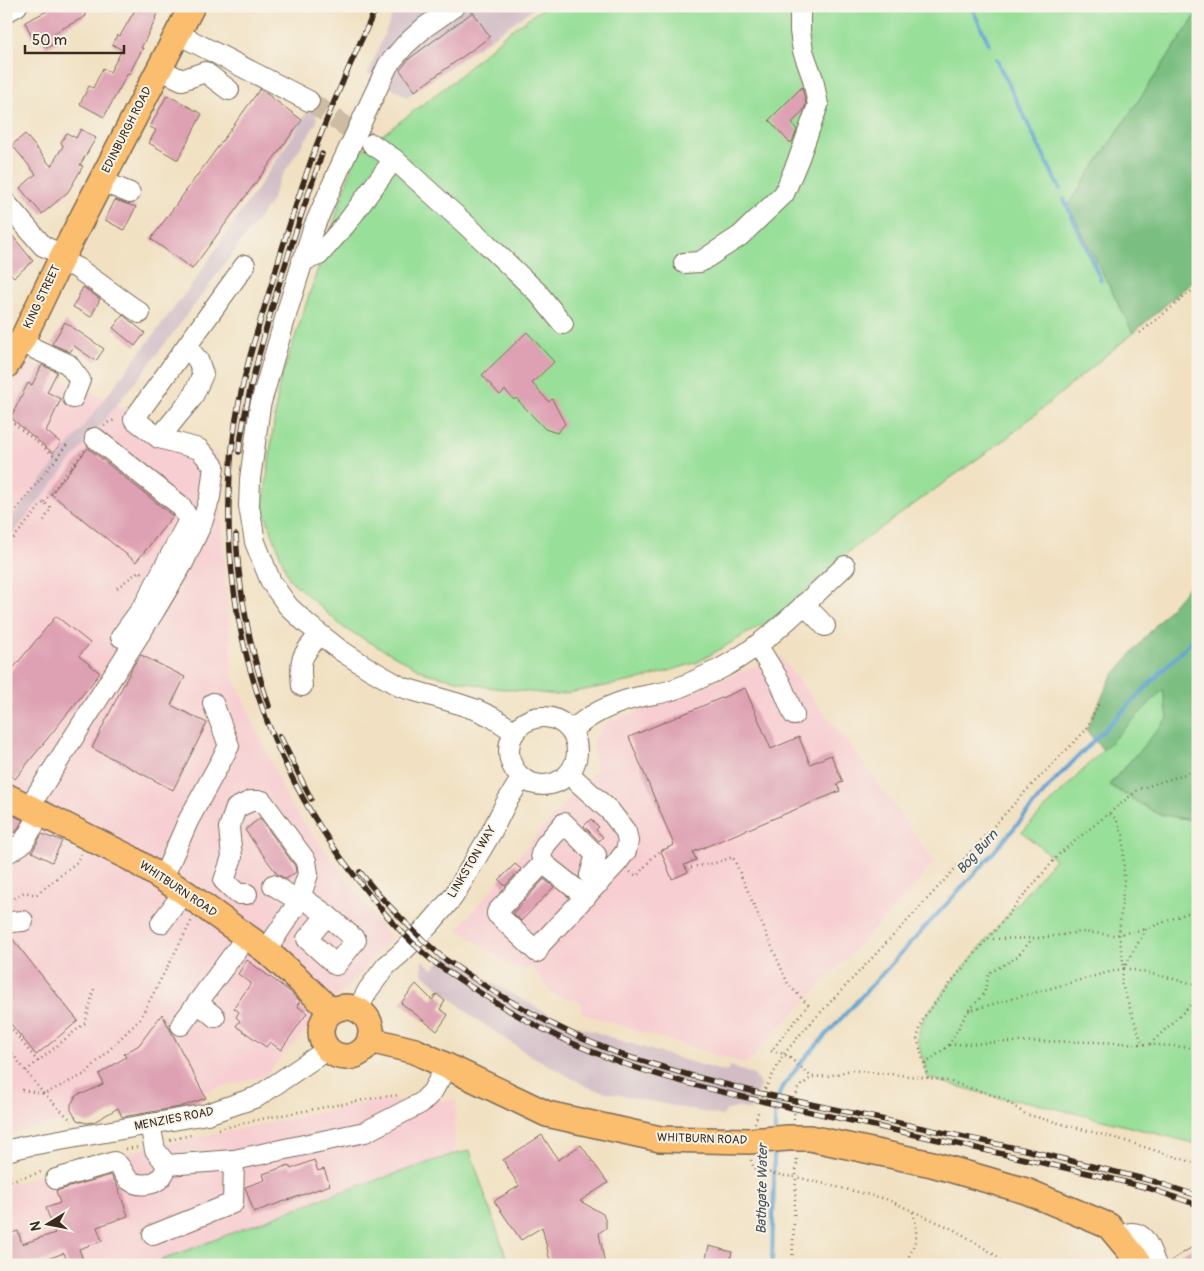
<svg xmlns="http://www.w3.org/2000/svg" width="1204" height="1271" viewBox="0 0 1204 1271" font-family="Pangolin,sans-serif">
  <rect width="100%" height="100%" fill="#f7f3e8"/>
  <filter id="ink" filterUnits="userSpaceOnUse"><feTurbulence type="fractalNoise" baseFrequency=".02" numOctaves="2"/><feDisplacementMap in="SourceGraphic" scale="10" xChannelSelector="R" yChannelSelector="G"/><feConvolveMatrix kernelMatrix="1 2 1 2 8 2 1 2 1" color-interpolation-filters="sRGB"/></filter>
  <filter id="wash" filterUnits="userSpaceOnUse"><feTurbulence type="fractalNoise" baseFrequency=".0096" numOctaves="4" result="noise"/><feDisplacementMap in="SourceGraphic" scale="20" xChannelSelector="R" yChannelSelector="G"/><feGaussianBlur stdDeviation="1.12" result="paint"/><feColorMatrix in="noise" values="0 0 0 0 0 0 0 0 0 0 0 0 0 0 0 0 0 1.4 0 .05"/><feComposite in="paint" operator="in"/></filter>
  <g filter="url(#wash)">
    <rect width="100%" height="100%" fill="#f1e1c2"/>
    <!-- built -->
    <g fill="#f7cfd2">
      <path d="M6,352L217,453L232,674L289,803L391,939L264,1076L182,1097L15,1132L6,1136Z"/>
      <path d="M779,656L864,764L934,862L914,887L746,1064L581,1013L583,1003L551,993L533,967L516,969L458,929L561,807L596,770L593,740L607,722L682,696Z"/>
      <path d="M380,1100H456L454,1154L323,1198L149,1265H6V1185L146,1148Z"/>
    </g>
    <!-- industrial -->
    <g fill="#d2bdc6">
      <path d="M396,6H537L407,97L368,74Z"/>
      <path d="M316,95L317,122L278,182L272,200L184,319L144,371L11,535L6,531V525L77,435L194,282L294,134Z"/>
      <path d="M447,954L499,987L558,1019L618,1040L694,1063L726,1072L730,1066L754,1075L761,1086L750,1110L739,1107L733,1109L727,1110L722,1116L601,1091L588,1087L525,1052L473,1017L422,973V960L433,969Z"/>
    </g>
    <!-- green -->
    <g fill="#98df99" stroke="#6a845c">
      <path d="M546,6H1198V14L1068,205L1133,333L1008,437L853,548L779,615L698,662L643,679L557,695L487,687L426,673L344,628L289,579L263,508L279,385L356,155L452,82L507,33Z"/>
      <path d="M1163,689L1169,718L1109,785L1158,814L1198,821V1144L1030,1102L1004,1099L928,1078L917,1038L924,1017L957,975L1055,859L1022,832Z"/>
      <path d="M470,1151L509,1265H149L323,1198L454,1154Z"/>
    </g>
    <!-- forest -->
    <g fill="#7abe81" stroke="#5a7450">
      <path d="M1198,12V277L1133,333L1068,205Z"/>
      <path d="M1198,575V821L1158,814L1109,785L1168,718L1163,690L1103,750L1086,730L1111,678Z"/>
    </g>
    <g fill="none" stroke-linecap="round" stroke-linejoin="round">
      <!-- stream -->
      <g stroke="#5ba1d1" stroke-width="4">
        <path d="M971,6L989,44"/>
        <path d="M996,59L1060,189"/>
        <path d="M1064,199L1101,280"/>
        <path d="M775,1131V1114L780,1091L802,1061L987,860L1054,781L1174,659L1198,634"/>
        <path d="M772,1265L774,1180V1148"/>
      </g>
    </g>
    <g id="blocks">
      <!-- building -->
      <g fill="#dea1b3">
        <path d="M50,6H81L86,16L54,33L58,42L46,48L41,38L34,41L25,22L51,9Z"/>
        <path d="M144,6H161L155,18L156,19L141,48H143L129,74L128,73L104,117L80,104L89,86L93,88L103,68L110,72L122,50L112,44L118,35L120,36L136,8L141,11Z"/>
        <path d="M473,12L490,37L415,91L400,70L410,58Z"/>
        <path d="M802,87L806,104L803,111L792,123L797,130L792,142H789L769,120Z"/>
        <path d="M260,89L302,120L192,269L151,239Z"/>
        <path d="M167,95L202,114L178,160L149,143L156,130L150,127Z"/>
        <path d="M81,129L96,138L80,165L83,166L68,192L42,214L20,188L36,174L12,145L25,134L51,166L63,146L61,142L67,133L76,138Z"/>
        <path d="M115,200L136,207L124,230L105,220Z"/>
        <path d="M6,228L33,261L14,277L6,269Z"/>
        <path d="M83,287L100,299L91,317L73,307Z"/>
        <path d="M123,315L145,333L135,346L113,328Z"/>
        <path d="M65,322L104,349L96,361L74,346L70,352L52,344Z"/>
        <path d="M527,332L554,362L532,383L549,402L552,399L565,424L557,433L545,429L516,398L514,400L505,390L500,395L482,375Z"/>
        <path d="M42,365L57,372L47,392L61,399L46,431L61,443L53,453L10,417L14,411L28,383L32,385Z"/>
        <path d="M88,448L173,516L136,562L51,494Z"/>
        <path d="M56,616L90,643L79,656L100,673L15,779L6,772V677Z"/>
        <path d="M141,655L185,677L171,705L207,723L173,790L92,748L133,666Z"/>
        <path d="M745,688L771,749L799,737L810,764L831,755L843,782L837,784L840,791L693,852L696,860L684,865L688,872L672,879L661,851L674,845L629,737Z"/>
        <path d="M6,812L23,820L15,833L6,828Z"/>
        <path d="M260,818L295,866L296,872L286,879L277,874L245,830Z"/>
        <path d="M591,819L599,827L596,830L603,837L599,841L584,826Z"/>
        <path d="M42,834L52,838L53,837L62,841L52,862L32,852Z"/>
        <path d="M515,864L521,869L505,886L499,880Z"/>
        <path d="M544,879L554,887L521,921L513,913Z"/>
        <path d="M10,936L78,1021L36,1055L6,1018V937Z"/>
        <path d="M247,960L289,991L300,1001L297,1006L307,1013L281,1050L270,1042L266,1047L236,1026L240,1021L236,1017L239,1012L234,1008L251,983L238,974Z"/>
        <path d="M416,984L432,1000L437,994L445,1001L440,1009L448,1015L437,1031L401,1003Z"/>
        <path d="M162,1014L206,1098L180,1107L122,1117L118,1108L94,1122L86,1123L77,1120L71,1110V1104L76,1096L79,1094L85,1093L103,1084L99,1074L126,1057L124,1054L139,1045Z"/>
        <path d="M542,1135L558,1160L581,1145L608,1183L580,1201L603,1214L606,1222V1228L599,1233L605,1265H551L542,1227L521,1240L494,1201L519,1186L503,1160Z"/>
        <path d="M314,1160L318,1171L324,1169L330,1185L254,1212L245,1187L265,1180L263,1174L289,1165L291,1169Z"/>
        <path d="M111,1175L117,1185L128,1216L97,1227L102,1241L79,1249L85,1265H68L64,1253L31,1265H6V1235L18,1231L22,1244L55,1233L46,1208L60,1203L56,1191Z"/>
        <path d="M709,1246L732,1252L729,1265H704Z"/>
        <path d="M1194,1246L1198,1252V1265H1168L1167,1263Z"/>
      </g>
    </g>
  </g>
  <g filter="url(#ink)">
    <use href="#blocks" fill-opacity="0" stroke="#7b6a57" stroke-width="1"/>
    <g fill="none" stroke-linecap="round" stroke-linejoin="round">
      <!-- minor-tunnel -->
      <path stroke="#cdbca1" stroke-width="20" stroke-dasharray="20 10" stroke-linecap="butt" d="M309,101L369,142"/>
      <defs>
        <g id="minor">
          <path d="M455,6L425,27L405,45L388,65L337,174L313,229L289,305L260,406L250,479L249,506L255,542L271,582L288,606L306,623L340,650L368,668L401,687L456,703L477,710L492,717L515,732"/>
          <path d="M6,12L17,6"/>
          <path d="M178,34L309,101"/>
          <path d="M159,69L182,80L205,72L229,90"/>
          <path d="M372,144L394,159L487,244L538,293L563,324"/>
          <path d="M101,181L130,193"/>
          <path d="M6,203L43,246L63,255"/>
          <path d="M60,260L77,268L140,313"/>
          <path d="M302,261L319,255L346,224L394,159"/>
          <path d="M684,263L700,262L740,236L784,194L799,158L818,105L813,79L803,51L800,31V6"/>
          <path d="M22,340L35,349L68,364L80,380L73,398"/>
          <path d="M95,438L181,506L189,520"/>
          <path d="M159,438L192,398L203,374L198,360L187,347"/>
          <path d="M804,604L825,626"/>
          <path d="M121,637L145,604L189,520L200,523"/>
          <path d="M757,645L780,682L794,715"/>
          <path d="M302,686C299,658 301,657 319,635"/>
          <circle cx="543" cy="751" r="34"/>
          <path d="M571,731C589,715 611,704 635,698C646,695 658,694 669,691C686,686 702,677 718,670C766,646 806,602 845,566"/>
          <path d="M569,774L610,811L626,832L628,841L626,851L616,864L540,945L537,952L497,914V912L543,863L541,854L546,844L564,823L596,855L590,875L599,883"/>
          <path d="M29,807L155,610L183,563L202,523L210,497L214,466L199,449L159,438L134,419L245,265"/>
          <path d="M6,854L23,843L41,813"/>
          <path d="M543,863L586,897"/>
          <path d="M163,878L188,821L229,746L213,703"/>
          <path d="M247,894H238L224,881L232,857L229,828L236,808L251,801H262L306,861L308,874L299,901"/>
          <path d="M301,897L327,915L356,940L336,965L307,939L327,915"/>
          <path d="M161,923L184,892"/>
          <path d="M6,925L11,922L23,921"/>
          <path d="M264,949L271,943L299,901L273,885"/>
          <path d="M198,1003L215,1017"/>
          <path d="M358,1009L368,990L386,966L400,954L429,925L453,897L491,833L506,803L521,779"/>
          <path d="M181,1025L247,936"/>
          <path d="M6,1151L26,1146L207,1114L257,1097L328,1049"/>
          <path d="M167,1165L234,1160"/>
          <path d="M56,1179L114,1162C123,1166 122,1174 129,1180C140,1188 158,1185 164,1173C166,1170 166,1167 167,1165L155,1150L150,1124"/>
          <path d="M153,1235L233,1203L234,1160L365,1132L421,1103L432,1092L447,1066"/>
          <path d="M1119,1237C1144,1224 1148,1246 1156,1265"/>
        </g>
        <g id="major">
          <path d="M6,366L22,340L63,255L192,6"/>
          <path d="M6,796L130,858L184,892L264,949L299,980L331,1011"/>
          <circle cx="346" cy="1032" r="25"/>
          <path d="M370,1040L415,1051L547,1114L660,1139L749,1141L788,1138H810L932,1164L1026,1191L1109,1226L1139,1262L1140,1265"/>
        </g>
      </defs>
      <!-- minor casing -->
      <use href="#minor" stroke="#7b6a57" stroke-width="22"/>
      <!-- major casing -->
      <use href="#major" stroke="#7b6a57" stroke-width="28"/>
      <!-- path -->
      <g stroke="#7b6a57" stroke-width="2.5" stroke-dasharray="1 4" stroke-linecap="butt">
        <path d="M1140,333L1198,286"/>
        <path d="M6,417L57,458L6,522"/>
        <path d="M104,426L107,423L115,420"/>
        <path d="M57,458L68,443"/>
        <path d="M44,502L85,450"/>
        <path d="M6,535L12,540L44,502L51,508L43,522"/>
        <path d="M117,588L139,571L142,573"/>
        <path d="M1110,814L1116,819L1123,835L1124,881L1119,934L1124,968L1121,982L1142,1043"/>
        <path d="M686,868L715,863L733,857L788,984L808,1005L771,1051C775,1052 779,1052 783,1054C793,1058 803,1071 812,1077"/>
        <path d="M630,872L637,876C646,866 654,852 668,848"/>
        <path d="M6,904L24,892L36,895L77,862L81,854"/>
        <path d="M988,939L1039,938L1082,932L1114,935L1146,929"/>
        <path d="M1124,968L1166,977L1198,985"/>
        <path d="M969,1010L984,994L989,973L1016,958L1032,939"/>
        <path d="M6,1022L38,1062"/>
        <path d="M1150,1044L1198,998"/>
        <path d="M949,1045C1032,1039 1115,1041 1198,1048"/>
        <path d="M6,1046L44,1094L72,1121"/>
        <path d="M925,1064L949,1045L968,1011L1124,968L1146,929L1198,909"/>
        <path d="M26,1071L85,1023L94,989"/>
        <path d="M928,1078L917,1038L924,1017L957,975L1060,853L1139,789L1198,770"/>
        <path d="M765,1089L784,1054L803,1031L909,919L1024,793L1086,730L1099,703"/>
        <path d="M22,1090L44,1094L85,1074L140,1019L192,920"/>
        <path d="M794,1119V1116L796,1096L798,1088L812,1077L829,1076L851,1070L928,1078L948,1081L1004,1099L1025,1114L1122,1140L1198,1164"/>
        <path d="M755,1123L759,1109"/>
        <path d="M219,1129L266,1118L380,1097L400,1095"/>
        <path d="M170,1140L191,1135"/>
        <path d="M126,1149L138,1147"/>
        <path d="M751,1160L754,1169L785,1176L796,1177L886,1199L957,1231L992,1253L1007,1265"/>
        <path d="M6,1182L41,1172"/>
        <path d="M792,1265L797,1156"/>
        <path d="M904,1265C916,1245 920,1233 912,1210"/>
      </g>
      <!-- minor -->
      <use href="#minor" stroke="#fff" stroke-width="20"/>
      <!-- major -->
      <use href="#major" stroke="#fbbe6e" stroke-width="25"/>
      <defs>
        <g id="rail">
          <path d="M377,6C356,51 335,97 317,144C300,190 285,238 271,286C255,337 239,388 233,440C215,596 256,747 351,871C376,904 402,936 434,962C446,971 459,979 471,987C505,1009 541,1030 579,1046C657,1080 742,1097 825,1115C920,1136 1014,1156 1109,1178L1148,1188L1198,1205"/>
          <path d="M239,452C244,408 256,365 268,322C284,265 303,209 322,154"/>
          <path d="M236,535C239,593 250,650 269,706"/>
          <path d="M280,736L311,799"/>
          <path d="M360,872L378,894L400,917L421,938L443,958L496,993L546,1021L583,1039L622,1055L689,1075L759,1093L1039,1153L1156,1182L1198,1196"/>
        </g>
      </defs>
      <!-- rail casing -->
      <use href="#rail" stroke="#3b2a1e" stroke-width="5.5"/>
      <!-- rail -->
      <use href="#rail" stroke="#f7f3e8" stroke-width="4" stroke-dasharray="11" stroke-linecap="butt"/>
    </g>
  </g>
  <g text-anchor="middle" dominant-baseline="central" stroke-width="4" stroke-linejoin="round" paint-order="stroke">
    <!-- street labels -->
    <g font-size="12" fill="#3b2a1e" stroke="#f7f3e8">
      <text transform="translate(127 130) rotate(-63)">EDINBURGH ROAD</text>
      <text transform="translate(42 297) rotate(-64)">KING STREET</text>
      <text transform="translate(472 862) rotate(-59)">LINKSTON WAY</text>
      <text transform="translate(178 889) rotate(34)">WHITBURN ROAD</text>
      <text transform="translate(174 1119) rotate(-11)">MENZIES ROAD</text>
      <text transform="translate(702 1139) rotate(2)">WHITBURN ROAD</text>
    </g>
    <!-- water labels -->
    <g font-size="14" font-style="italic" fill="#46545d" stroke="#f7f3e8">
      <text transform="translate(977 852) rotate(-48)">Bog Burn</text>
      <text transform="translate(762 1189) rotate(-89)">Bathgate Water</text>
    </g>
  </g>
  <!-- margin -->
  <rect width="1204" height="1271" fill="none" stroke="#f7f3e8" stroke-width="25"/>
  <!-- north arrow -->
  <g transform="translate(48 1224) rotate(260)" stroke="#f7f3e8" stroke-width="4" paint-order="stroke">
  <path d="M0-4L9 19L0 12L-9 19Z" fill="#3b2a1e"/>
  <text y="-8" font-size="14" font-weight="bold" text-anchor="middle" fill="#3b2a1e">N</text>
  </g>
  <!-- scale -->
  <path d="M25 45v8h99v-8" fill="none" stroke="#3b2a1e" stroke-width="2.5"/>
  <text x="32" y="45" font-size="15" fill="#3b2a1e" stroke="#f7f3e8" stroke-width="4" paint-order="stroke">50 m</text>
</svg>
